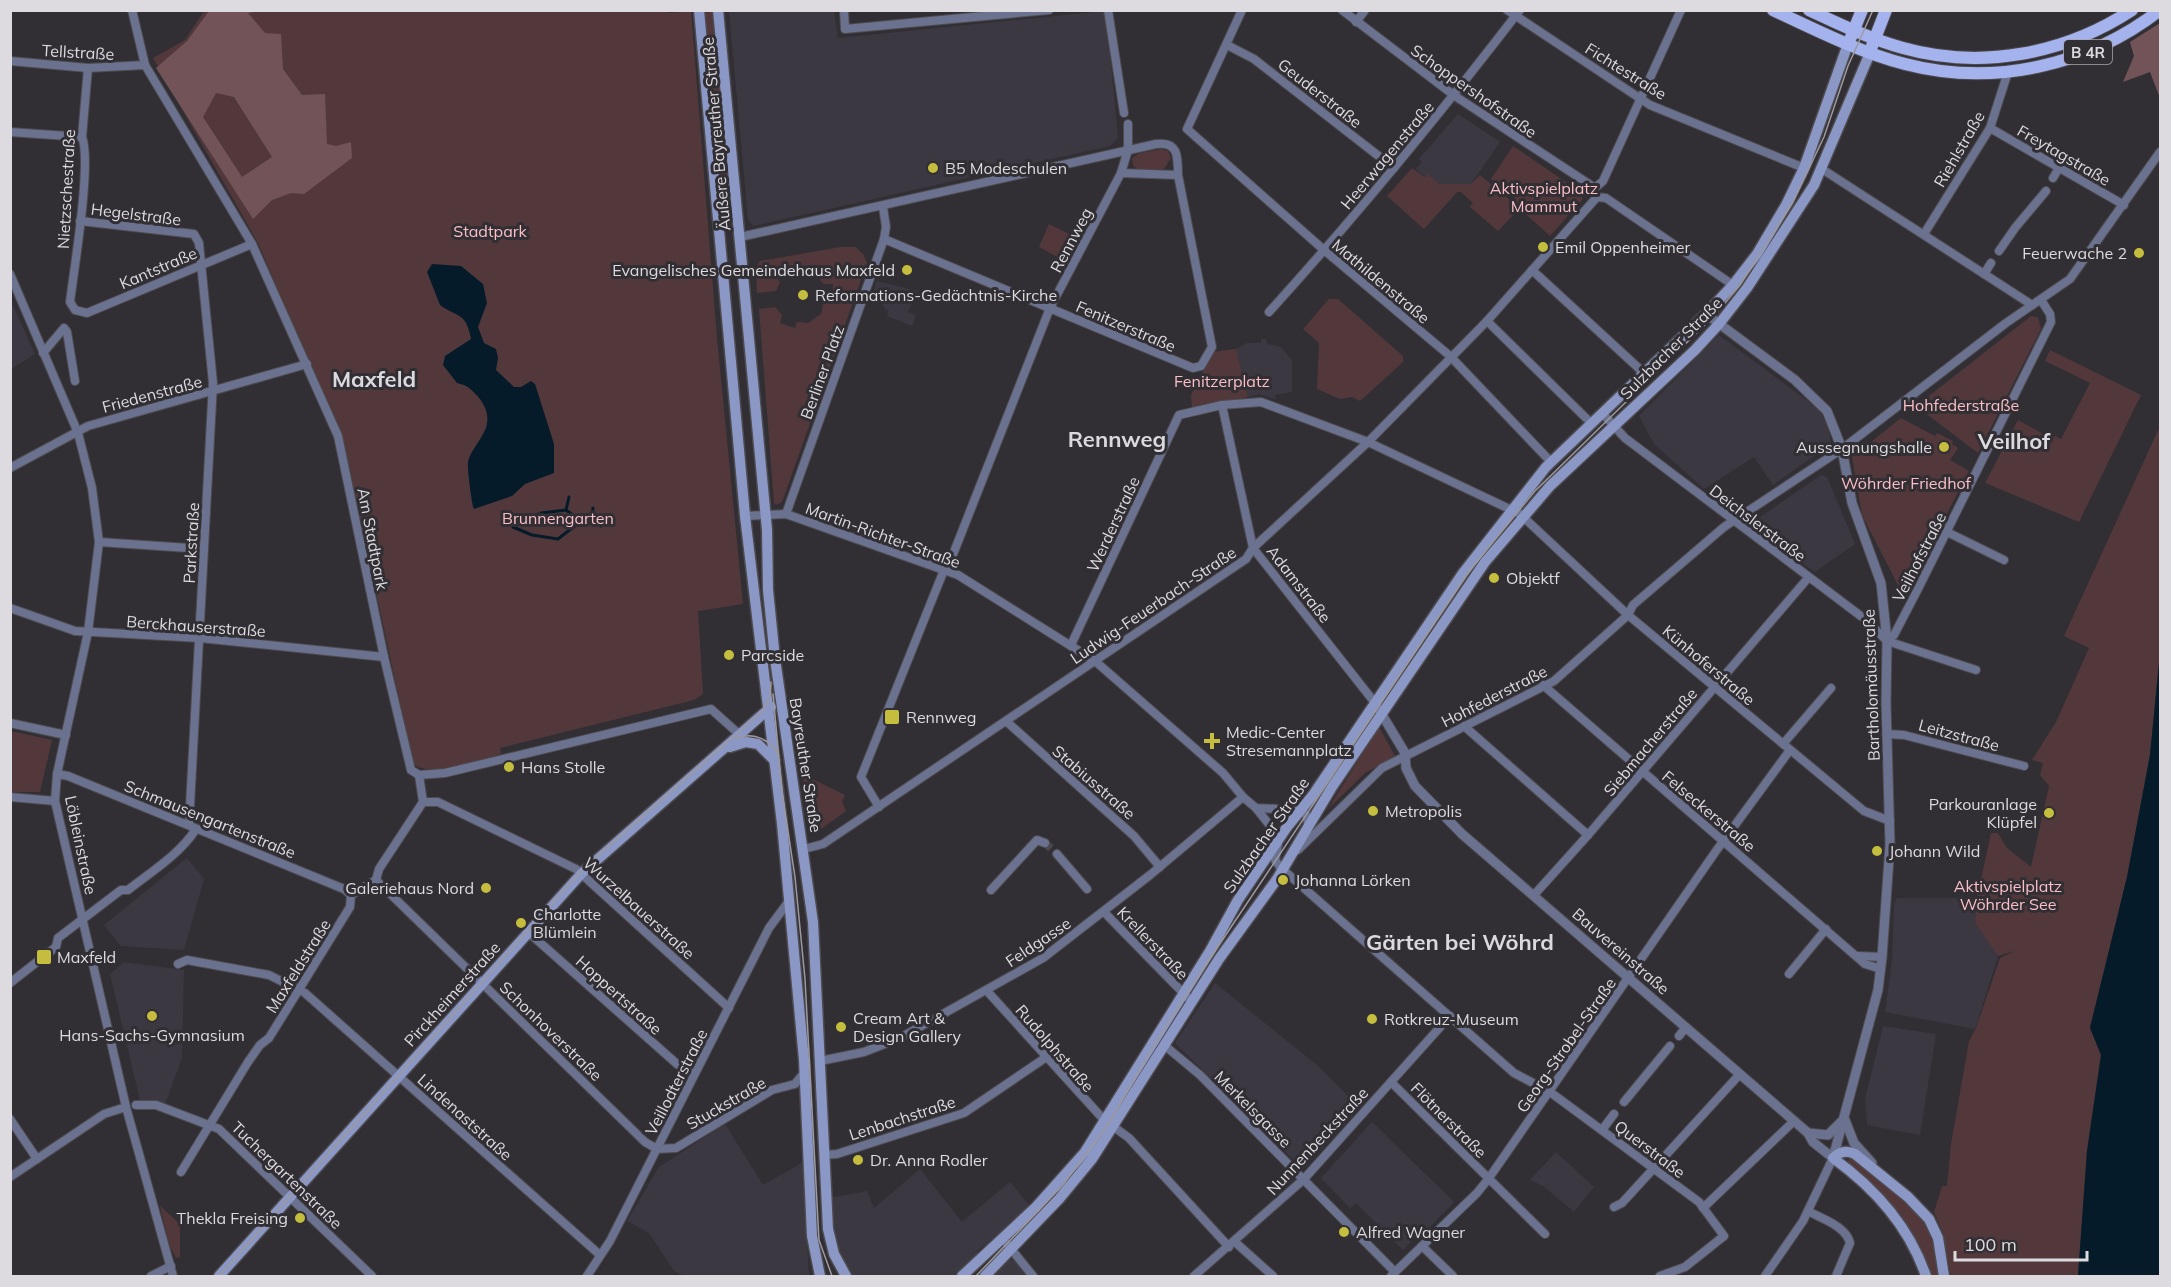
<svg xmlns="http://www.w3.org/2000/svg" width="2171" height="1287" viewBox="0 0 2171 1287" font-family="Mulish,sans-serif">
  <rect width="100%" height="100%" fill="#312f34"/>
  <!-- built -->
  <g fill="#3c3842">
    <path d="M729,11H834L838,38L1106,11L1118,138L1110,146L753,226L748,219Z"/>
    <path d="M1458,114L1500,142L1471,184H1439L1429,175L1425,177L1416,169L1422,162L1419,159Z"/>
    <path d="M877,281L917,291L908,312L916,315L912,326L887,316L889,310L885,309L874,290Z"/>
    <path d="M11,301L35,354L11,369H10Z"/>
    <path d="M1719,335L1813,405L1822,414L1829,430L1831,444L1773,485L1754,457L1704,489L1654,444L1639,416Z"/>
    <path d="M1261,339H1266L1268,344L1281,347L1292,360V392L1275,395L1276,400L1260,394L1248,397L1236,349L1247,343H1261Z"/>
    <path d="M1821,475L1827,477L1855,544L1815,572L1768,538L1755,524L1756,520Z"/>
    <path d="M187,858L204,879L184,950L121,946L104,925Z"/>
    <path d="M1897,898H1977L1975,923L1998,956L1975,1029L1885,1012L1892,960L1894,905Z"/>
    <path d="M124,962L184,970L182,1058L165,1105L140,1100L110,974Z"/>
    <path d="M1215,983L1317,1065L1360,1108L1303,1169L1175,1043Z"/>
    <path d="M1883,1026L1936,1034L1920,1135L1867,1125L1865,1099Z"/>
    <path d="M1372,1122L1454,1202L1421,1236L1418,1234L1403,1250L1356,1203L1350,1208L1321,1178Z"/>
    <path d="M725,1124L763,1185L803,1162L809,1276H685L674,1271L649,1233L627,1221L659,1167Z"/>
    <path d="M1556,1152L1594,1187L1574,1212L1543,1186L1530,1180Z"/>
    <path d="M920,1169L962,1222L1010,1182L1031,1207L977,1251V1257L954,1276H850L833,1239L829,1198L867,1191L874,1208Z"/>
    <path d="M1012,1259L1029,1276H992L1007,1260Z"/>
  </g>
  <!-- green -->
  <g fill="#52383b">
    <path d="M666,10L668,13L691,11L717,338L743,604L698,611L703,694L694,700L500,748L501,754C476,761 436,779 413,764L346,451L258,243L153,58L185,40L204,11Z"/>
    <path d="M703,11H714L733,203L720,204Z"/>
    <path d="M1513,146L1582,193V200L1550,236L1518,207L1515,198L1491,179Z"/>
    <path d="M1161,149L1168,151L1171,158L1164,169H1138L1133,166L1132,158L1140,153Z"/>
    <path d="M1412,168L1425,177L1428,174L1439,184H1471L1480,175L1513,203L1514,214L1498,231L1470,207L1473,203L1461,192H1457L1424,229L1387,196Z"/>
    <path d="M1049,224L1073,236L1061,259L1039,247Z"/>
    <path d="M841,247H856L863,254L867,263L782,502L776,505L774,503L759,309L775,307L782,315L780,323L795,328L797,322L808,323L821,314L824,301H832L833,284H823L818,276L806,270L795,274L788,265L775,275L780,282L776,291L757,293L756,267L760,261Z"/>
    <path d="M1329,299H1338L1403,356V362L1360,401L1352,397L1340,399L1317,389L1319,343L1303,329Z"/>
    <path d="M2031,316L2038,317L2041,329L1978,453L1916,406Z"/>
    <path d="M1236,349L1248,397L1192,408L1191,395L1213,352Z"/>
    <path d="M2050,350L2141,395L2079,522L1985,483L2018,420L2052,439L2055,436L2061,439L2090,383L2045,361Z"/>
    <path d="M1901,418L1935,436L1937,433L1953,441L1952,444L1958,448L1950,460L1969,471L1910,585L1900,589L1862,515L1852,457Z"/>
    <path d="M2160,426V652L2150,755L2127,877L2090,1027L2101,1055L2087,1151L2078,1276H1951L1943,1233L1934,1212L1942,1186H1947L1951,1144L1969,1041L1976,1028L2000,958L2015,951L1998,956L1975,923L1977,898L1991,833H1998L2006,847L2031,867L2049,786L2040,775L2043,763L2032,760L2056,722L2089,648L2064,636Z"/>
    <path d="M1379,727L1395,756L1365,773L1328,809Z"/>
    <path d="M11,731L52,740L40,792H11Z"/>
    <path d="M802,774L845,795L842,801L846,811L817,832L813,831Z"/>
    <path d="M1851,1155L1922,1217L1934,1237L1940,1276H1931L1924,1262L1847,1163Z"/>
    <path d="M160,1206L180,1224V1257L176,1258L169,1244Z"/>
  </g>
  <!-- forest -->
  <g fill="#725458" fill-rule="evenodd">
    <path d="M209,11H262L248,13L265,33L281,34L283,69L302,95L325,94L327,144L336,146L351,142L352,158L304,194L291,193L272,200L253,219L156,68L187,41ZM216,93L234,97L272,157L242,177L203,117Z"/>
    <path d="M2160,23V98L2150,72L2123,82L2134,56L2130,42Z"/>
  </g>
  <!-- water -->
  <g fill="#051b2a">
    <path d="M432,264L461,266L483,284L487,303L478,327L484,343L496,349L498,358L496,370L514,387H521L531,381L535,384L554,444V473L525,484L512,496L474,509C472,506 467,468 468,463C471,443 501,428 480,399C473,391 468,385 457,383L443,365L445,356L471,339C466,311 457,318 440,305L427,272Z"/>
    <path d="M2160,652V1276H2078L2087,1151L2101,1055L2090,1028L2127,877L2150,755Z"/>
  </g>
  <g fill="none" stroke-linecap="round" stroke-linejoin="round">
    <!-- stream -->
    <g stroke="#051b2a" stroke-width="3">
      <path d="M566,510L569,497"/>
      <path d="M541,513L566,510L581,521"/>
      <path d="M538,514L513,527L532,535L558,539L581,521L592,519"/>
      <path d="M592,519L601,526"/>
      <path d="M592,519L593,508"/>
    </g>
    <!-- minor-tunnel -->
    <path stroke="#4b494e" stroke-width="8" stroke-dasharray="8 4" stroke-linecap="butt" d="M1045,843L1057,854"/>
    <defs>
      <g id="minor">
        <path d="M132,10L145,65L252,244L338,436L384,657L411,770L419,775L445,773L711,709L740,735"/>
        <path d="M844,10L845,29L1049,10"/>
        <path d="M1108,10L1124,113"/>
        <path d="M1242,10L1187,129L1324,250L1450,356L1551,462"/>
        <path d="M1342,10L1455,96L1595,188L1603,181L1681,10"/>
        <path d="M1507,10L1650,105L1804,168"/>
        <path d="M1356,22L1365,10"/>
        <path d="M1227,45L1254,59L1394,168"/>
        <path d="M10,61L88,68L145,65"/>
        <path d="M88,68L82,137C92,162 74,269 70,302L75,310L87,313L252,244"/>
        <path d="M1990,128L2124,205"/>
        <path d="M10,132L82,137"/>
        <path d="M1822,169L2032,305"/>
        <path d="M1121,173L1178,175"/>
        <path d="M2053,178L2059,168"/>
        <path d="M80,221L194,234L199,243L213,383L189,824"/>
        <path d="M1924,234L1990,128L2008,72"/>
        <path d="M740,237L1156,144C1178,141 1178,156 1178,175L1212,347L1201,366L1193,368L884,239"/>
        <path d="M1999,251L2015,228L2046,191"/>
        <path d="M1532,270L1645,374"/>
        <path d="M10,274L78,433L92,488L99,542L88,632L57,774L55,801L126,1107L173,1276"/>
        <path d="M1984,274L1991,263"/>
        <path d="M1269,312C1357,215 1440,114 1520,10"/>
        <path d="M1487,321L1591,423"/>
        <path d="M43,353L64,328L67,332L75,381"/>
        <path d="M1222,405L1253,548L1375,703"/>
        <path d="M1602,413L1625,438L1866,620L1887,641"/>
        <path d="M10,468L88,426L307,364"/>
        <path d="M786,514L884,239L886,227L883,207"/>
        <path d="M745,516L786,514L958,575L1095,661L1223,773L1243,797L1256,808L1301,810L1307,816L1308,825"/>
        <path d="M1947,532L2004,560"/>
        <path d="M99,542L204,549"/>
        <path d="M10,608L75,631L200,638L384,657"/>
        <path d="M1887,641L1894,635L1918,589L2051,322L2050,314L2041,300"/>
        <path d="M1887,641L1976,670"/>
        <path d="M1071,645L1179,415L1222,405L1261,402L1368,442L1520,514L1628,615L1864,811L1890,821"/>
        <path d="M1543,685L1865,964L1881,969"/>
        <path d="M1006,721L1134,836L1160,867"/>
        <path d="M10,723L66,735"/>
        <path d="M1464,726L1588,835"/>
        <path d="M1887,734L1904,735L2024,766"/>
        <path d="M1783,744L1831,688"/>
        <path d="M57,774L68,776L344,889L351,895"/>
        <path d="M10,797L55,801"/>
        <path d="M423,802H438L576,869L729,1008"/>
        <path d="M879,807L861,777L944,570L952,557L1050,308L1121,173L1128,150V124"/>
        <path d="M1256,808L1275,832"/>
        <path d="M1278,844L1275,860L1280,867L1514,1073L1550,1092L1699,1202L1724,1236L1685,1267L1660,1276"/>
        <path d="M804,849L823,844L1246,559L1253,548L1368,442L1487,321L1597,197L1606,198L1733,285"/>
        <path d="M1298,850L1382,768L1554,681L1628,615L1633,605L1724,527L1842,449L2006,323L2070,279L2160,152"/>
        <path d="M1057,854L1087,889"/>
        <path d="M376,880L645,1142L657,1149"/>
        <path d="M991,890L1037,840L1045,843"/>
        <path d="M1534,895L1588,835L1808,578"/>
        <path d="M1104,912L1192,1002"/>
        <path d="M528,932L677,1064L694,1075"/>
        <path d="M1858,956L1882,957"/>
        <path d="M178,964L187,960L269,975L305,993L600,1255"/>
        <path d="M1789,974L1826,929"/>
        <path d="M10,983L56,947L58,938L121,890H128C151,872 180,854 196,829"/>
        <path d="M987,991L1105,1121"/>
        <path d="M1679,1036L1686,1027"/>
        <path d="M1164,1045L1200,1075L1395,1272"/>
        <path d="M820,1061L864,1052L900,1038L1043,958L1150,875L1243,797"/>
        <path d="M1391,1082L1545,1234"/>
        <path d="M1624,1102L1670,1046"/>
        <path d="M136,1105H156L219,1129L372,1276"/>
        <path d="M10,1119L37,1159"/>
        <path d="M1114,1127L1129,1138L1229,1247"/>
        <path d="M1602,1130L1614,1114"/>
        <path d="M657,1149L676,1148L772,1090L795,1084L804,1073"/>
        <path d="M824,1155L837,1154L964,1113L1045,1058"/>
        <path d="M181,1172L248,1062L260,1045L269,1038L350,907L351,895L376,880L379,869L423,802L419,775"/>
        <path d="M10,1177L104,1114L126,1107"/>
        <path d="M1614,1207L1622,1203L1740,1074"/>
        <path d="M1703,1208L1794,1121"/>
        <path d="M1808,1211C1822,1219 1846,1226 1850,1243L1836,1276"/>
        <path d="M1003,1239L1033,1276"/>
        <path d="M1235,1242L1273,1276"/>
        <path d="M1422,1246L1453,1276"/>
        <path d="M151,1276L171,1266"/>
        <path d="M587,1276L610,1241L769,928L789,901"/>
        <path d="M1194,1276L1304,1179L1450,1016"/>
        <path d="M1391,1276L1477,1193L1489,1178L1716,851L1790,750"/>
        <path d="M1765,1276L1803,1221L1833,1158"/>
      </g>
      <g id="tertiary">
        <path d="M1375,703L1405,753L1406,768L1415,786L1462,834L1808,1133L1813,1142L1833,1158L1878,990L1882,957L1890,845L1886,703L1887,641L1881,583L1852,503L1842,449L1827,411L1795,380L1706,314"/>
        <path d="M1845,1120L1854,1143L1872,1163"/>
        <path d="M1808,1133L1828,1135L1841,1122"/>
      </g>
      <g id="secondary">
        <path d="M699,10L745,516L782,824L804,1060L812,1236L820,1276"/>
        <path d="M718,10L767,530L768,590L775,659L813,922L828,1229L834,1254L846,1276"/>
        <path d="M730,747L746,742L758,744L775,761"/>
        <path d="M219,1276L582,873L771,707"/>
        <path d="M962,1276L1035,1208L1085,1152L1210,951L1238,900L1287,827L1313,795L1463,573L1546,467L1706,314L1733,285L1757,254L1786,205L1804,168L1848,44"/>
        <path d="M985,1276L1059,1199L1092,1159L1219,959L1277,879L1332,787L1485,562L1550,486L1695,350L1719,324L1747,288L1814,185L1870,53"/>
        <path d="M1926,1276C1909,1226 1876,1189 1833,1158C1840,1151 1847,1150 1855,1154L1908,1197L1929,1219L1938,1238L1944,1276"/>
      </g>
      <g id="primary">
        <path d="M1773,10C1816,30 1859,52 1905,64C1993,87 2088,66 2160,10"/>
        <path d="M1809,10C1839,24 1870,39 1903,48C1981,70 2065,54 2132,10"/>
        <path d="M1851,37L1862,10"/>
        <path d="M1872,46L1886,10"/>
      </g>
    </defs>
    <!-- minor casing -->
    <use href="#minor" stroke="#4d4b4f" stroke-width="10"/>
    <!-- tertiary casing -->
    <use href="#tertiary" stroke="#4d4b4f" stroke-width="11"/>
    <!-- secondary casing -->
    <use href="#secondary" stroke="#4d4b4f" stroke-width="13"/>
    <!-- primary casing -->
    <use href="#primary" stroke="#4d4b4f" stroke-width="14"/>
    <!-- minor -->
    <use href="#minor" stroke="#6b728f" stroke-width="8"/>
    <!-- tertiary -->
    <use href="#tertiary" stroke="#6b728f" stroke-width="9"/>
    <!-- secondary -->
    <use href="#secondary" stroke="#8b97c5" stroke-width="10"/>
    <!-- primary -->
    <use href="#primary" stroke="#a4b3ee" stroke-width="12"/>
    <!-- tram -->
    <g stroke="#9c9a9e" stroke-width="1.5">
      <path d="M773,694L782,792L795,877L805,979L819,1240L832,1276"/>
      <path d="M735,739C752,731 771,739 779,756"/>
      <path d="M219,1276L585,867L762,712L770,697L771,682"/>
      <path d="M976,1276L1062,1186L1107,1126L1159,1037L1205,966L1470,570L1535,491L1715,315L1740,285L1793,202L1824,137L1848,66L1873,10"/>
    </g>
  </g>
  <!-- markers -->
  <g fill="#c4bd3e" stroke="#312f34" stroke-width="2">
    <circle cx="933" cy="168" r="6"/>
    <circle cx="1543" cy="247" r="6"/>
    <circle cx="2139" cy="253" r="6"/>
    <circle cx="907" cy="270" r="6"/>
    <circle cx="803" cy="295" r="6"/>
    <circle cx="1944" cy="447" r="6"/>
    <circle cx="1494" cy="578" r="6"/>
    <circle cx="729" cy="655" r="6"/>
    <rect x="884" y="709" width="16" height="16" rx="3"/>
    <path d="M1209 732h6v6h6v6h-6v6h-6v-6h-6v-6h6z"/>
    <circle cx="509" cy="767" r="6"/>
    <circle cx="1373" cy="811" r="6"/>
    <circle cx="2049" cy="813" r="6"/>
    <circle cx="1877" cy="851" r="6"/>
    <circle cx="1283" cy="880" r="6"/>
    <circle cx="486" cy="888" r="6"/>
    <circle cx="521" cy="923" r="6"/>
    <rect x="36" y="949" width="16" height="16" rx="3"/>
    <circle cx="152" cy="1016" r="6"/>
    <circle cx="1372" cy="1019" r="6"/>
    <circle cx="841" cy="1027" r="6"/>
    <circle cx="858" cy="1160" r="6"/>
    <circle cx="300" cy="1218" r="6"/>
    <circle cx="1344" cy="1232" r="6"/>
  </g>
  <g text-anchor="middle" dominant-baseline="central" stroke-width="6" stroke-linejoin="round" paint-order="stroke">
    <!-- shield labels -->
    <rect fill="#312f34" stroke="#a9a7ac" stroke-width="1.5" x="2064" y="40" width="48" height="24" rx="4.5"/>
    <g font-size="15" font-weight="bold" fill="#dddbdf">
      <text x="2088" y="52">B 4R</text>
    </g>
    <!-- street labels -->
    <g font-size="16" fill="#dddbdf" stroke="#312f34">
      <text transform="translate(78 52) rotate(3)">Tellstraße</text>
      <text transform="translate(1626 71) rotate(32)">Fichtestraße</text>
      <text transform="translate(1474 91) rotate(35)">Schoppershofstraße</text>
      <text transform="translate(1320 93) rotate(38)">Geuderstraße</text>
      <text transform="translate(716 134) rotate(-95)">Äußere Bayreuther Straße</text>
      <text transform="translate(1959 149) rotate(-60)">Riehlstraße</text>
      <text transform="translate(1387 155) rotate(-50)">Heerwagenstraße</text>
      <text transform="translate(2064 155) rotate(30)">Freytagstraße</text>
      <text transform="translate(66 189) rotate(-87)">Nietzschestraße</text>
      <text transform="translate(136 214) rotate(7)">Hegelstraße</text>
      <text transform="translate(1071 240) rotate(-62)">Rennweg</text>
      <text transform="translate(158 268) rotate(-23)">Kantstraße</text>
      <text transform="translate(1381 281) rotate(40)">Mathildenstraße</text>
      <text transform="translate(1126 326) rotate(23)">Fenitzerstraße</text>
      <text transform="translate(1671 348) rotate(-45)">Sulzbacher Straße</text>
      <text transform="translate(822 372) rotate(-70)">Berliner Platz</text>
      <text transform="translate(152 394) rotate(-15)">Friedenstraße</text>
      <text transform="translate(1758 523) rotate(37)">Deichslerstraße</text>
      <text transform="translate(1113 524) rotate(-65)">Werderstraße</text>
      <text transform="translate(883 535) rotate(20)">Martin-Richter-Straße</text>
      <text transform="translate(373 539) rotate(79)">Am Stadtpark</text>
      <text transform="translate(191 543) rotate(-87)">Parkstraße</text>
      <text transform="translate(1919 557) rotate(-63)">Veilhofstraße</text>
      <text transform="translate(1299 584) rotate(52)">Adamstraße</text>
      <text transform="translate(1153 605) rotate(-34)">Ludwig-Feuerbach-Straße</text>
      <text transform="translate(196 626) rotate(4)">Berckhauserstraße</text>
      <text transform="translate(1709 665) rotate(40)">Künhoferstraße</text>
      <text transform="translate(1871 685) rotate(-92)">Bartholomäusstraße</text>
      <text transform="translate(1494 696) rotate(-27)">Hohfederstraße</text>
      <text transform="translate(1959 735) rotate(15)">Leitzstraße</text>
      <text transform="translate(1650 742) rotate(-50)">Siebmacherstraße</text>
      <text transform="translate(806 765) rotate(81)">Bayreuther Straße</text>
      <text transform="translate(1094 782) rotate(41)">Stabiusstraße</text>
      <text transform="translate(1709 811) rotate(40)">Felseckerstraße</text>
      <text transform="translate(210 819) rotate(22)">Schmausengartenstraße</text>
      <text transform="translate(1266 835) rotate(-55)">Sulzbacher Straße</text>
      <text transform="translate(81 845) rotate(78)">Löbleinstraße</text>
      <text transform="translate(639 908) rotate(42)">Wurzelbauerstraße</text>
      <text transform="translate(1038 942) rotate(-34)">Feldgasse</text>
      <text transform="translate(1153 943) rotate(46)">Krellerstraße</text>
      <text transform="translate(1621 951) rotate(41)">Bauvereinstraße</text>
      <text transform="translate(298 966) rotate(-58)">Maxfeldstraße</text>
      <text transform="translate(452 994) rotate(-48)">Pirckheimerstraße</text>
      <text transform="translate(619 995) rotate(42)">Hoppertstraße</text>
      <text transform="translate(551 1031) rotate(44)">Schonhoverstraße</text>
      <text transform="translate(1566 1045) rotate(-55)">Georg-Strobel-Straße</text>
      <text transform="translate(1055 1048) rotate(49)">Rudolphstraße</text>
      <text transform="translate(676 1082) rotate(-63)">Veillodterstraße</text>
      <text transform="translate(726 1103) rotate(-30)">Stuckstraße</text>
      <text transform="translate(1253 1109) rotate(45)">Merkelsgasse</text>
      <text transform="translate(465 1117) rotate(42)">Lindenaststraße</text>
      <text transform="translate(902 1118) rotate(-18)">Lenbachstraße</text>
      <text transform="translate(1449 1120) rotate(45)">Flötnerstraße</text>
      <text transform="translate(1317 1141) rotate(-47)">Nunnenbeckstraße</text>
      <text transform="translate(1650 1149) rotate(37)">Querstraße</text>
      <text transform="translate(287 1175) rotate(44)">Tuchergartenstraße</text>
    </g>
    <!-- poi labels -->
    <g font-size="16" fill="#dddbdf" stroke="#312f34" text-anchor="start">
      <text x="945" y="168">B5 Modeschulen</text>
      <text x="1555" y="247">Emil Oppenheimer</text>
      <text x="2127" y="253" text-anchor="end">Feuerwache 2</text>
      <text x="895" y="270" text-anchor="end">Evangelisches Gemeindehaus Maxfeld</text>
      <text x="815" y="295">Reformations-Gedächtnis-Kirche</text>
      <text x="1932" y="447" text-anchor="end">Aussegnungshalle</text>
      <text x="1506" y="578">Objektf</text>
      <text x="741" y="655">Parcside</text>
      <text x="906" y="717">Rennweg</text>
      <text x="1226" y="732">Medic-Center<tspan x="1226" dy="18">Stresemannplatz</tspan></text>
      <text x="521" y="767">Hans Stolle</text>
      <text x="2037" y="804" text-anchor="end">Parkouranlage<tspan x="2037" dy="18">Klüpfel</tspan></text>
      <text x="1385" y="811">Metropolis</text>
      <text x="1889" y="851">Johann Wild</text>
      <text x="1295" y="880">Johanna Lörken</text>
      <text x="474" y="888" text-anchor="end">Galeriehaus Nord</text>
      <text x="533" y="914">Charlotte<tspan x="533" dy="18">Blümlein</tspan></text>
      <text x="57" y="957">Maxfeld</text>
      <text x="853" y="1018">Cream Art &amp;<tspan x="853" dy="18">Design Gallery</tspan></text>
      <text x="1384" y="1019">Rotkreuz-Museum</text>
      <text x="152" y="1035" text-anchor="middle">Hans-Sachs-Gymnasium</text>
      <text x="870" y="1160">Dr. Anna Rodler</text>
      <text x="288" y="1218" text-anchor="end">Thekla Freising</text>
      <text x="1356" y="1232">Alfred Wagner</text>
    </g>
    <!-- park labels -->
    <g font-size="16" fill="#fcbfc7" stroke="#312f34">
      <text x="1544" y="188">Aktivspielplatz<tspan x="1544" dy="18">Mammut</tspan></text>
      <text x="490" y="231">Stadtpark</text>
      <text x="1222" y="381">Fenitzerplatz</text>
      <text x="1961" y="405">Hohfederstraße</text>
      <text x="1906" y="483">Wöhrder Friedhof</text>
      <text x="558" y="518">Brunnengarten</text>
      <text x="2008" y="886">Aktivspielplatz<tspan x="2008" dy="18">Wöhrder See</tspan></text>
    </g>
    <!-- district labels -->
    <g font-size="22" font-weight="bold" fill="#dbd8de" stroke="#312f34">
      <text x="374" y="379">Maxfeld</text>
      <text x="1117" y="439">Rennweg</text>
      <text x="2014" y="441">Veilhof</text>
      <text x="1460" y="942">Gärten bei Wöhrd</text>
    </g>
  </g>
  <!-- border -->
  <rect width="2171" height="1287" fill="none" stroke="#dddbdf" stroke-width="24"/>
  <!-- scale -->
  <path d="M1955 1251v9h132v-9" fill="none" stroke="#dddbdf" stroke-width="3"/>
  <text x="1964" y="1251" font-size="18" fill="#dddbdf" stroke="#312f34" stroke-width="4.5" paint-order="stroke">100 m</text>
</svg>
